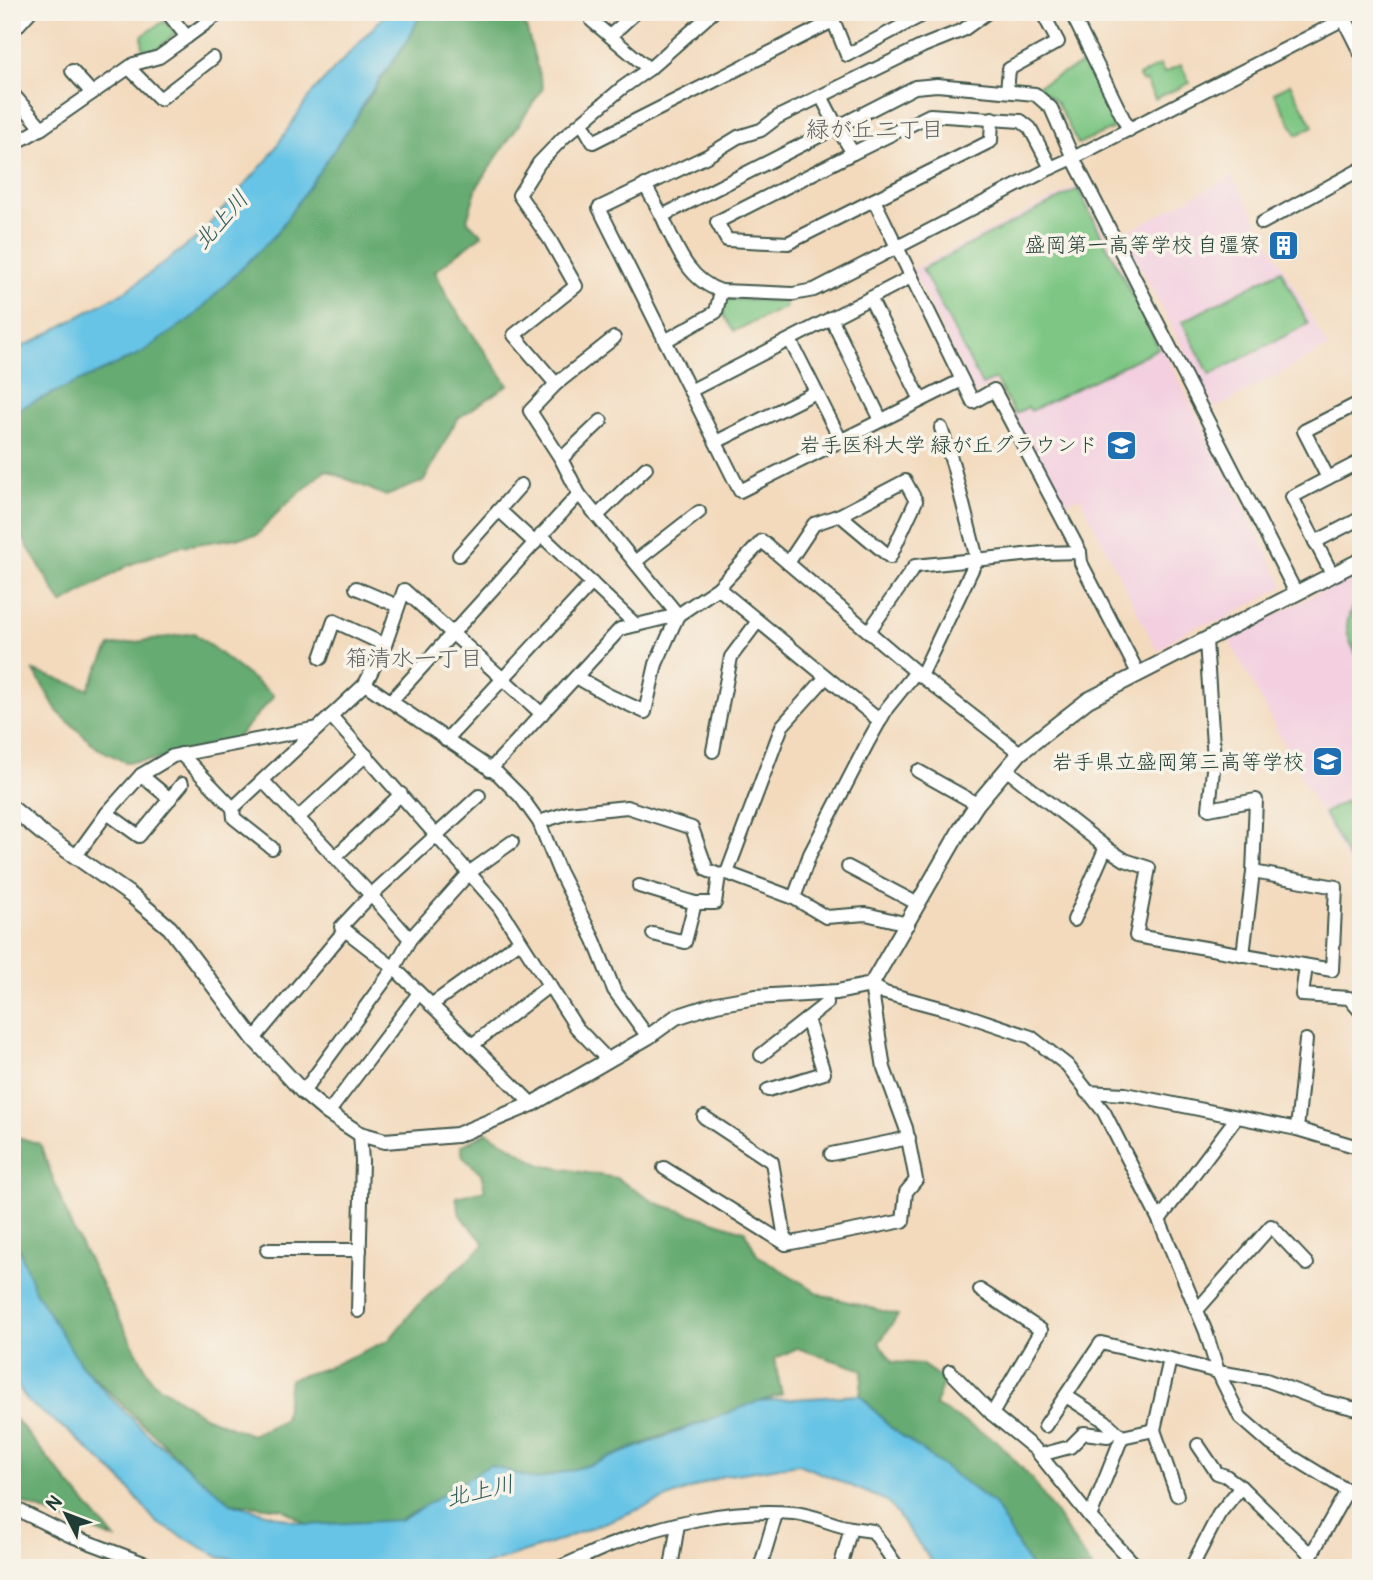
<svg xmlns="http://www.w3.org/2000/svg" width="1373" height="1580" viewBox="0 0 1373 1580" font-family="Pangolin,'Klee One',sans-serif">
  <rect width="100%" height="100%" fill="#f7f3e8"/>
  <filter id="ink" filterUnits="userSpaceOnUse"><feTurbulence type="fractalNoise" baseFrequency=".0143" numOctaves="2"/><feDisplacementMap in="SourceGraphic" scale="14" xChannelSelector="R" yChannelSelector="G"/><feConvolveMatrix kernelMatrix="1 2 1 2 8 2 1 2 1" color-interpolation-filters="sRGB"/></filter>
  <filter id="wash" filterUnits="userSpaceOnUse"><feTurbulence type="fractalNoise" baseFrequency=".00686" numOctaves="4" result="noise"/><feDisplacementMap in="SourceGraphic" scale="28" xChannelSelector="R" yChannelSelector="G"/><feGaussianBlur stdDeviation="1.57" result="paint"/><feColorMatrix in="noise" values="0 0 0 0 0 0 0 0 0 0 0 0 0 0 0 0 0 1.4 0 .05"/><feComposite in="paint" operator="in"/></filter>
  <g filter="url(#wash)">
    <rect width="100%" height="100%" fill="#f3dabd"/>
    <!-- built -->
    <g fill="#f3cfe0">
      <path d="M1232,176L1328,347L1215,409L1123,234Z"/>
      <path d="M1079,185L1284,586L1221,621L1197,626L1176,637L1157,651L1080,497L1061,505L997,382L977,393L974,391L912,270Z"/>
      <path d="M1361,570V884L1359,885L1229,640Z"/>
    </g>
    <!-- green -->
    <g fill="#7dc683" stroke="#4e825c" stroke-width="2">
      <path d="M164,21L176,33L158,49L143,54L142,36Z"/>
      <path d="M1088,61L1123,124L1078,144L1057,103L1037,86Z"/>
      <path d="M1160,65L1164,73L1181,65L1190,83L1155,99L1146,81L1142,82L1139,76Z"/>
      <path d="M1290,84L1313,126L1297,135L1274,93Z"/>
      <path d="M1078,189L1159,348L1031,411L1028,407L1015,414L995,379L982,385L922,269Z"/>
      <path d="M1281,270L1308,324L1210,375L1182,322Z"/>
      <path d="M727,299L784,301L786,307L734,331L723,314Z"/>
      <path d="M1361,587V663C1340,627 1345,624 1361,587Z"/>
      <path d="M1361,793V854L1349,860L1324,813Z"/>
    </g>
    <!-- forest -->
    <g fill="#66ab71" stroke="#427452" stroke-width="2">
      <path d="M421,12H522L543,88L477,187L467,220L482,235L435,271L449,300L508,385L457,419L424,481L386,496L326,470L281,509L257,535L176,547L129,565L62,604L15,525L12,526V412L141,353L276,234L410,37Z"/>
      <path d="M194,633L274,696L235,740L156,760L125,762L97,748L58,712L34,671L88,689L110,646Z"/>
      <path d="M487,1132L541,1165L616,1178L656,1203L745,1231L757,1255L822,1295L898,1315L879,1343L893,1362L921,1364L944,1380L935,1405L997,1441L1032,1479L1092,1568H1031L994,1504L890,1427L860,1395L863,1370L797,1348L774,1359L782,1394L665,1435L593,1464L535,1480L490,1465L435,1501L398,1521L308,1525L283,1509L231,1503L198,1477L81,1365L35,1291L12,1231V1135L40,1144L71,1226L152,1381L204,1416L251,1435L284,1420L290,1379L326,1368L389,1340L417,1306L485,1244L460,1215L456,1197L485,1190L481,1173L463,1157L461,1146Z"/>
      <path d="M12,1417L18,1422L115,1539L12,1499Z"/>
    </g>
    <!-- water -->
    <g fill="#68c4e6" stroke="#44808d" stroke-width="2">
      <path d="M384,12H421L410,37L364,102L356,118L276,234L194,316L141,353L12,412V350L33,342L129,289L198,237L268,159L311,94L384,16Z"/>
      <path d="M12,1231L35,1291L81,1365L111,1398L154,1440L231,1503L308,1525L402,1520L490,1465L535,1480L593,1464L759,1401L860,1395L890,1427L994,1504L1031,1568H937L887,1501L799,1464L723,1476L553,1543L479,1567L364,1568L221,1558L156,1522L121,1479L69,1432L28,1402L12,1376Z"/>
    </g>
  </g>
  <g filter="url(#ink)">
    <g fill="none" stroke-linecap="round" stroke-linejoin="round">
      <defs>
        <g id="minor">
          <path d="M830,12L847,55L928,12"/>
          <path d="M988,12L963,30L923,46L821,96L778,117L761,130L738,137L707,156L599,208L740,491L962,380L973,402L994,390L1080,552"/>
          <path d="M1071,12L1129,130"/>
          <path d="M592,21L649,69"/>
          <path d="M12,32L30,12"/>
          <path d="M610,36L636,12"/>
          <path d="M187,37L221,12"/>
          <path d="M129,68L160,99L213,58"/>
          <path d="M72,71L92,93"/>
          <path d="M937,85L1035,94L1051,108L1073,158L1051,168L1030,128L1021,121L930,115L853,153L837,127L915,87Z"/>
          <path d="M1007,91L1009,69L1058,42L1042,12"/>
          <path d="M12,93L42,128"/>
          <path d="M582,123L593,142L833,21"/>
          <path d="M12,145L42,128L134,64L159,57L187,37L167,12"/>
          <path d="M853,153L717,222L727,240L788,243L991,141L992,118"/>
          <path d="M645,185L662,216L837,127L821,96"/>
          <path d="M874,200L962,380"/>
          <path d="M662,216C676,246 687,280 721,291"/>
          <path d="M1262,223L1361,169"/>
          <path d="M870,298L921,400"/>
          <path d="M831,318L881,420"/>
          <path d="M790,340L841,441"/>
          <path d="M665,341L716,312L721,291L793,294L814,290L1051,168"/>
          <path d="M556,384L614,338"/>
          <path d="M690,391L911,277"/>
          <path d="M716,442L816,392"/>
          <path d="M561,459L601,421"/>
          <path d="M1328,478L1361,461"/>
          <path d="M499,510L535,543"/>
          <path d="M597,516L646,468"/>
          <path d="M541,535L636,625"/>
          <path d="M1315,542L1361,518"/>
          <path d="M459,555L521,485"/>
          <path d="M636,561L699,512"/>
          <path d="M788,563L814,524L840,515L905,481L916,501L890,557L840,515"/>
          <path d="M1332,574L1292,497L1328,478L1304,431L1361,402"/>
          <path d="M356,588L398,606"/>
          <path d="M718,588L880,721"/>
          <path d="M1296,593L1073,158L1344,19"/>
          <path d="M678,615L579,494L561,459L530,411L556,384L514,335L576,286L550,240L519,195L539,163L563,138L622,88L649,69L713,12"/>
          <path d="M869,631L915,566L1043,553L1080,552L1081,563L1138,673"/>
          <path d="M321,658L334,621L385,645L404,590L542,714"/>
          <path d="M921,676L977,559L953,465L941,428"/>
          <path d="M576,677L608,695L645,712L656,664L678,615"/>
          <path d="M365,684L498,774L521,797L539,822L559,871L594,940L614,990L648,1037"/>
          <path d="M391,701L579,494"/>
          <path d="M331,716L499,907L576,1027L608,1060"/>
          <path d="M446,740L592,583"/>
          <path d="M713,751L731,657L758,621"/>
          <path d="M181,754L233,808L365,684L385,645"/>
          <path d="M490,770L620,629L678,615L718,588L762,541L916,672L1020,753"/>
          <path d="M1007,770L1108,849L1125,860L1149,868L1136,936L1332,970L1336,887L1253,872L1256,800L1209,809L1214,760L1206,641"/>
          <path d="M918,771L977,804"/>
          <path d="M141,775L170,799"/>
          <path d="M263,781L371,895L341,927L394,968L532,1104"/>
          <path d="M233,808L234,818L272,848"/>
          <path d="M107,813L139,836L182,784"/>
          <path d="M298,818L366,755"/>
          <path d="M539,822L568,813L627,807L692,828L707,870L719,875L727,873L794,898L826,917L866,914L908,924"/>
          <path d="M75,857L107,813L141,775L173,756L318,728"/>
          <path d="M335,857L401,794"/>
          <path d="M848,867L918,904"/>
          <path d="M727,873L782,726L826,677"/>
          <path d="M639,886L695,903"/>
          <path d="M794,898L810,854L868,742L887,708L916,672"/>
          <path d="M1074,920L1106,847"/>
          <path d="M653,934L685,942L695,903H715L719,875"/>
          <path d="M410,939L470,872L512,842"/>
          <path d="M1243,955L1253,872"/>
          <path d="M1306,966L1302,995L1349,998L1361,1012"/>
          <path d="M871,985L885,993L960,1013L1031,1037L1067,1065L1104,1112L1159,1220L1206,1332L1218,1372L1240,1417L1271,1444L1361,1499"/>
          <path d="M431,1005L520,941"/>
          <path d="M254,1039L345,930"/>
          <path d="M472,1045L550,985"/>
          <path d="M761,1055L827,1003L826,993"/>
          <path d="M768,1090L824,1073L807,1019"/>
          <path d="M303,1092L394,968L410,939L371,895L479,796"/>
          <path d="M1086,1092L1125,1094L1297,1129L1361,1148"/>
          <path d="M328,1113L419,993"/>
          <path d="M704,1117L772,1162L786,1244"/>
          <path d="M1297,1129L1306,1040"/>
          <path d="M831,1154L909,1138"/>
          <path d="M664,1168L786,1244L903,1221L906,1192L916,1180L906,1128L884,1068L871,985"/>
          <path d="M1159,1220L1237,1117"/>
          <path d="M267,1250H360"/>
          <path d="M980,1290L1041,1330L992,1414"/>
          <path d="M1197,1310L1271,1226L1307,1264"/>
          <path d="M358,1311L362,1161L360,1134"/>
          <path d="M950,1371L992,1414L1035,1449L1090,1517L1138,1568"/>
          <path d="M1066,1396L1105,1421L1119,1434"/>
          <path d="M1045,1426L1101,1343L1170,1359"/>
          <path d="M1154,1430L1177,1495"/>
          <path d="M1198,1445L1217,1473L1226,1476L1241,1487L1311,1555L1348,1489"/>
          <path d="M1040,1455L1070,1447L1084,1433L1108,1436L1114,1430"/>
          <path d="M12,1507L69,1535L157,1568"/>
          <path d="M1090,1517L1122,1437L1154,1430L1170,1359L1218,1372L1266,1380L1323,1401L1361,1410"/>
          <path d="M851,1528L873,1531L898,1568"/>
          <path d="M558,1568C575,1561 591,1553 608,1546C665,1523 732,1508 793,1513C813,1514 832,1525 851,1528L840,1568"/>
          <path d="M671,1568L678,1524"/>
          <path d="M760,1568L776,1514"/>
          <path d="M1191,1568L1219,1514L1241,1487"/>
        </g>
        <g id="tertiary">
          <path d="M1341,12L1361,52"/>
          <path d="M12,808L42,833L132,896L170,928L254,1039L303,1092L328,1113L360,1134L385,1141L457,1135L532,1104L648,1037L676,1017L716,1004L756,997L837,992L871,985L962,827L977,804L1020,753L1088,700L1361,560"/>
        </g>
      </defs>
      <!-- minor casing -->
      <use href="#minor" stroke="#3f5549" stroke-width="16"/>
      <!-- tertiary casing -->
      <use href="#tertiary" stroke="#3f5549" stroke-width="18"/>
      <!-- minor -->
      <use href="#minor" stroke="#fff" stroke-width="12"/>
      <!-- tertiary -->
      <use href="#tertiary" stroke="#fff" stroke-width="14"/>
    </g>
  </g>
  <!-- icons -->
  <defs>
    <symbol id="building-square" viewBox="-11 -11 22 22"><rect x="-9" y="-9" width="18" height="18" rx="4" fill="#1f6fb2" stroke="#f7f3e8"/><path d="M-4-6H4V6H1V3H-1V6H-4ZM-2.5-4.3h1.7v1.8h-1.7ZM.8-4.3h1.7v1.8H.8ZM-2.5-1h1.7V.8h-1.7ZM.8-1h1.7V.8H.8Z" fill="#fff"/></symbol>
    <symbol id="university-square" viewBox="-11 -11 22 22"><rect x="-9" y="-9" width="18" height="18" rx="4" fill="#1f6fb2" stroke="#f7f3e8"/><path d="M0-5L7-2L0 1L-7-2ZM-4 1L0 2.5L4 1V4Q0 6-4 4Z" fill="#fff"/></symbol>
    <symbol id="school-square" viewBox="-11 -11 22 22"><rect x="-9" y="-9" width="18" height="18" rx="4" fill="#1f6fb2" stroke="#f7f3e8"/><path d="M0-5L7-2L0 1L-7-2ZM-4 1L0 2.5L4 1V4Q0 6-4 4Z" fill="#fff"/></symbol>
  </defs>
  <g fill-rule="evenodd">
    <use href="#building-square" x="1266" y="228" width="35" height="35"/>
    <use href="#university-square" x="1104" y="428" width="35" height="35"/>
    <use href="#school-square" x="1310" y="744" width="35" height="35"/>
  </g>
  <g text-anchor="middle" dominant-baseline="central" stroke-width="7" stroke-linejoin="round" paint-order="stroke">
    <!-- poi labels -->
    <g font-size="21" fill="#1f3d34" stroke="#f7f3e8" text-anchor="end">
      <text x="1260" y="245">盛岡第一高等学校 自彊寮</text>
      <text x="1098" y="445">岩手医科大学 緑が丘グラウンド</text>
      <text x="1304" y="762">岩手県立盛岡第三高等学校</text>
    </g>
    <!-- neighbourhood labels -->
    <g font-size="23" fill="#626465" stroke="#f7f3e8">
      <text x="875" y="129">緑が丘二丁目</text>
      <text x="414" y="658">箱清水一丁目</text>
    </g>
    <!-- water labels -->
    <g font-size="23" font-style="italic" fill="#2e5858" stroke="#f7f3e8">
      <text transform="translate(221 220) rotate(-48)">北上川</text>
      <text transform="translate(480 1491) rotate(-13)">北上川</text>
    </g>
  </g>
  <!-- margin -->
  <rect width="1373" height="1580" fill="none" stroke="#f7f3e8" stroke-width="42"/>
  <!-- north arrow -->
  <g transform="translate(66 1514) rotate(312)" stroke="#f7f3e8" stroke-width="5" paint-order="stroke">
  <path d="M0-5L12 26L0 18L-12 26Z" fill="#1f3d34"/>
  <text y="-10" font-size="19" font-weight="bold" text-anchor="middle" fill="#1f3d34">N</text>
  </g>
</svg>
